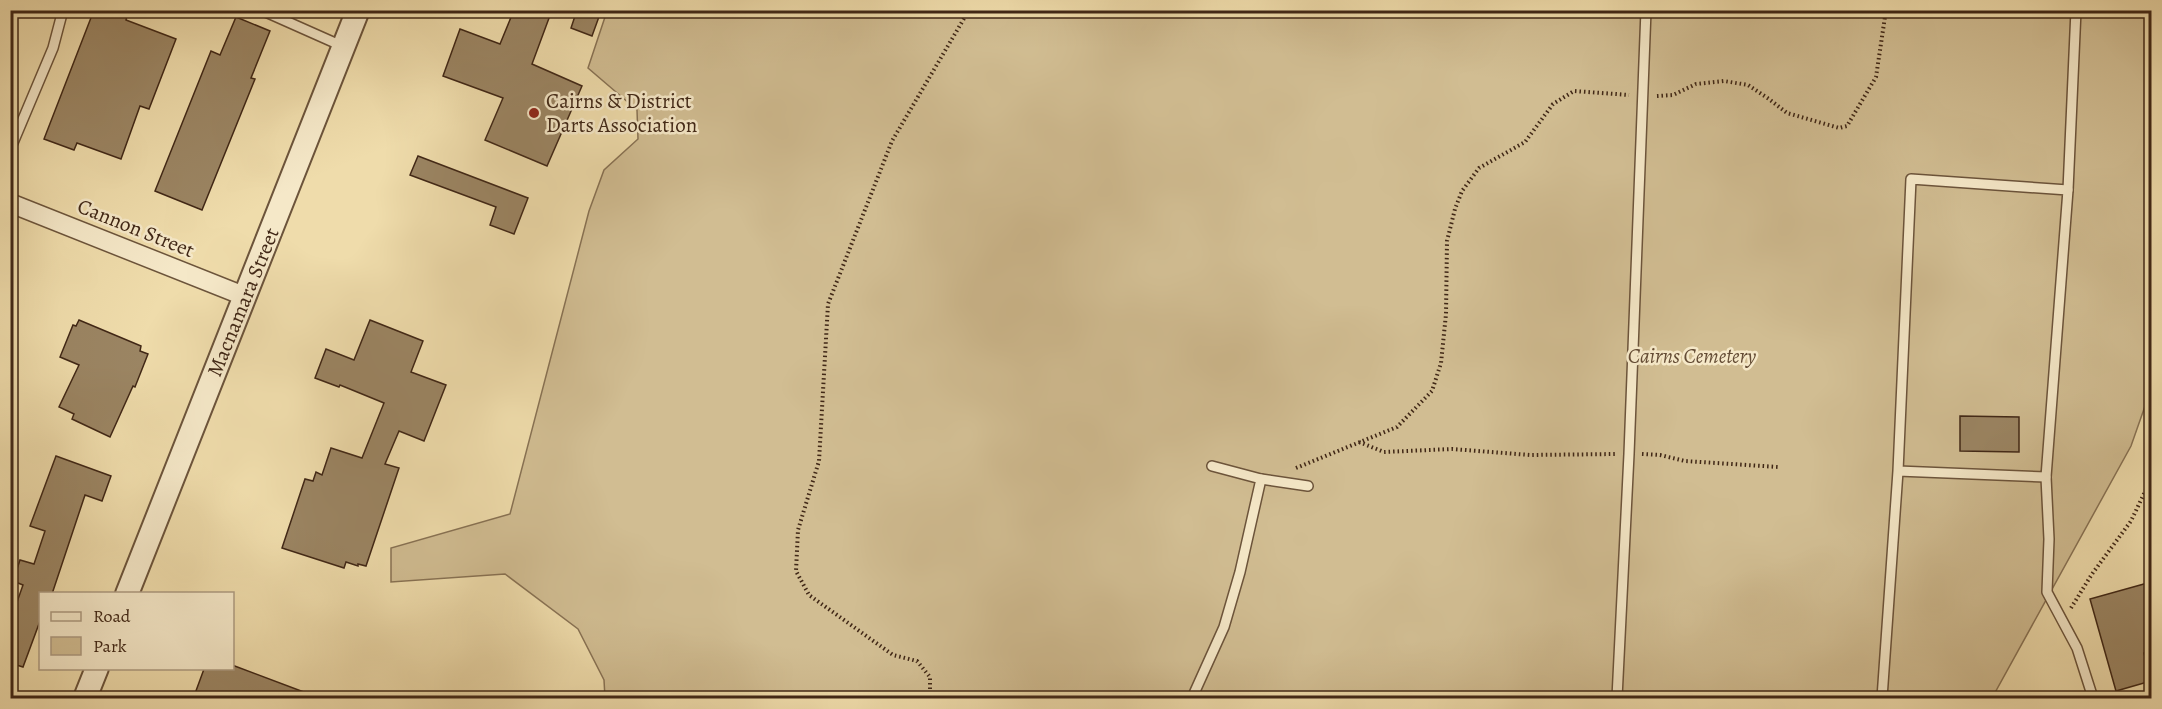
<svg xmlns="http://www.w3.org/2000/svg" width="2162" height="709" viewBox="0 0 2162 709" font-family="Alegreya,serif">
  <rect width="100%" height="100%" fill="#efdcab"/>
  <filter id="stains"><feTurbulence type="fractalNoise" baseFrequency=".00333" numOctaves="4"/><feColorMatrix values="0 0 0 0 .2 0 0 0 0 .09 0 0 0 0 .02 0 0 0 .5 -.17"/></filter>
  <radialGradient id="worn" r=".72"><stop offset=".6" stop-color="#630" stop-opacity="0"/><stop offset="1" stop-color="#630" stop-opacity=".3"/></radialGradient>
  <!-- green -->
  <path fill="#d1bd92" stroke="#887254" stroke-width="1.5" d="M607,11H2151V389L2131,446L1992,698H605L604,680L578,629L505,574L391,582V548L510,514L589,211L604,170L638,139L637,110L588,68Z"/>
  <!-- building -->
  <g fill="#9b8563" stroke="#402716" stroke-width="1.5">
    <path d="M94,10H128L126,20L176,39L149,109L140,106L121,159L77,143L74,150L44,139Z"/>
    <path d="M514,10H552L532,64L582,86L547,166L485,140L503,98L443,76L460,29L500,44Z"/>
    <path d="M577,10H589L600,14L592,36L571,28Z"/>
    <path d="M236,17L270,31L251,78L255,79L202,210L155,191L211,51L220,55Z"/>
    <path d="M418,156L528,198L514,234L490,225L496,207L410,175Z"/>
    <path d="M79,320L141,346L140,351L148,354L135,387L133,386L110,437L72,419L74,414L59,407L79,365L60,357L73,325L76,326Z"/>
    <path d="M370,320L423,341L411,372L446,385L424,441L399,431L385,464L399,468L366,566L358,564V566L346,562L344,568L282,548L305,479L313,481L316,472L322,475L331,448L362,458L384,403L340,385L339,387L315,378L326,349L354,360Z"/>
    <path d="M1960,416L2019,417V452L1960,451Z"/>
    <path d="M56,456L111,476L102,501L85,495L52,594H40V621L23,667L10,663V622L23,585L13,581L20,560L34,564L45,531L30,526Z"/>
    <path d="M2151,582V651L2144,653L2151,681L2116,691L2090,599Z"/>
    <path d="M232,665L317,697L316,699H193L204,669H232Z"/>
  </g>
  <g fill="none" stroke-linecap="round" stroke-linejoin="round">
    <defs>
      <g id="service">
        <path d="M261,10L342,46"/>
        <path d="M190,12L194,10"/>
        <path d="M10,150L53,48L63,10"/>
        <path d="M2068,190L2076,10"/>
        <path d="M2046,477L2049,539L2047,592L2077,648L2093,698"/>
        <path d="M1261,479L1308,486"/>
        <path d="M1192,698L1224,627L1240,572L1261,479L1212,466"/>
        <path d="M1617,698L1629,454L1646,10"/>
        <path d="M1882,698L1898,471L1911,179L2068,190L2046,477L1898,471"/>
      </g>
      <path id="minor" d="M10,203L244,296"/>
      <g id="tertiary">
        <path d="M127,594L358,10"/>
        <path d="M85,698L97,668"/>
      </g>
    </defs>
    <!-- service casing -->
    <use href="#service" stroke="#6c543b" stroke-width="12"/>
    <!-- minor casing -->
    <use href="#minor" stroke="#6c543b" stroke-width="21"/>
    <!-- tertiary casing -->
    <use href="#tertiary" stroke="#6c543b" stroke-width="26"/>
    <!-- path -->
    <g stroke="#402716" stroke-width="4" stroke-dasharray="1.5 3" stroke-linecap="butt">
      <path d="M1657,96L1673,95L1696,84L1724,81L1748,85L1769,99L1787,113L1839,128L1847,126L1876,77L1886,10"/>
      <path d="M1359,442L1384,452L1452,449L1530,455L1616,454"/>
      <path d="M1642,454L1660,455L1685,461L1778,467"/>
      <path d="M1296,468L1397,427L1432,391L1441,363L1446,314L1447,241L1455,209L1462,191L1479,168L1525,142L1553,104L1574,91L1629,95"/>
      <path d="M2071,608L2092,574L2131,521L2152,477"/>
      <path d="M930,698V677L917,661L893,655L809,595L796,571L798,530L819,461L828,304L892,141L969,10"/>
    </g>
    <!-- service -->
    <use href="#service" stroke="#f5e8c8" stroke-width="9"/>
    <!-- minor -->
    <use href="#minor" stroke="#f5e8c8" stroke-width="18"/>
    <!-- tertiary -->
    <use href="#tertiary" stroke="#f5e8c8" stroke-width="22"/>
  </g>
  <!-- markers -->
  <circle fill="#8f2418" stroke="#f5e8c8" stroke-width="2" cx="534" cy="113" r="6"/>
  <g text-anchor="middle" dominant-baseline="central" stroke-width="5" stroke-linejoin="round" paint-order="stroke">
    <!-- poi labels -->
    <g font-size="21" fill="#402716" stroke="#f5e8c8" text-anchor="start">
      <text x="546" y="101">Cairns &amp; District<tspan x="546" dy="24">Darts Association</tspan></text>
    </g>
    <!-- street labels -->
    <g font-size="21" fill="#402716" stroke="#f5e8c8">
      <text transform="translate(136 228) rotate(22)">Cannon Street</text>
      <text transform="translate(243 302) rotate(-68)">Macnamara Street</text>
    </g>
    <!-- park labels -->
    <g font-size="21" font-style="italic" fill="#644c35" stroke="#f5e8c8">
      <text x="1692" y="356">Cairns Cemetery</text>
    </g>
  </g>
  <!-- margin -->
  <rect width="2162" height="709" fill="none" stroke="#efdcab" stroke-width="36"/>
  <rect x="12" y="12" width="2138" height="685" fill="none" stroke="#402716" stroke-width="3"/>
  <rect x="18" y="18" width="2126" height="673" fill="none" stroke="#402716" stroke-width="1.5"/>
  <!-- legend -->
  <rect x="39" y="592" width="195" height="78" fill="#f5e8c8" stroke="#ad9b81" stroke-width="1.5"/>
  <rect x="51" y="612" width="30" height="9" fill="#f5e8c8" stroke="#ad9b81" stroke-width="1.5"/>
  <text x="93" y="622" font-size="18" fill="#402716">Road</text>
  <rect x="51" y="637" width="30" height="18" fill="#d1bd92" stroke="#ad9b81" stroke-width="1.5"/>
  <text x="93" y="652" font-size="18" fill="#402716">Park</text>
  <rect width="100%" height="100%" filter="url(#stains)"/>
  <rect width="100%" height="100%" fill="url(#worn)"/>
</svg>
